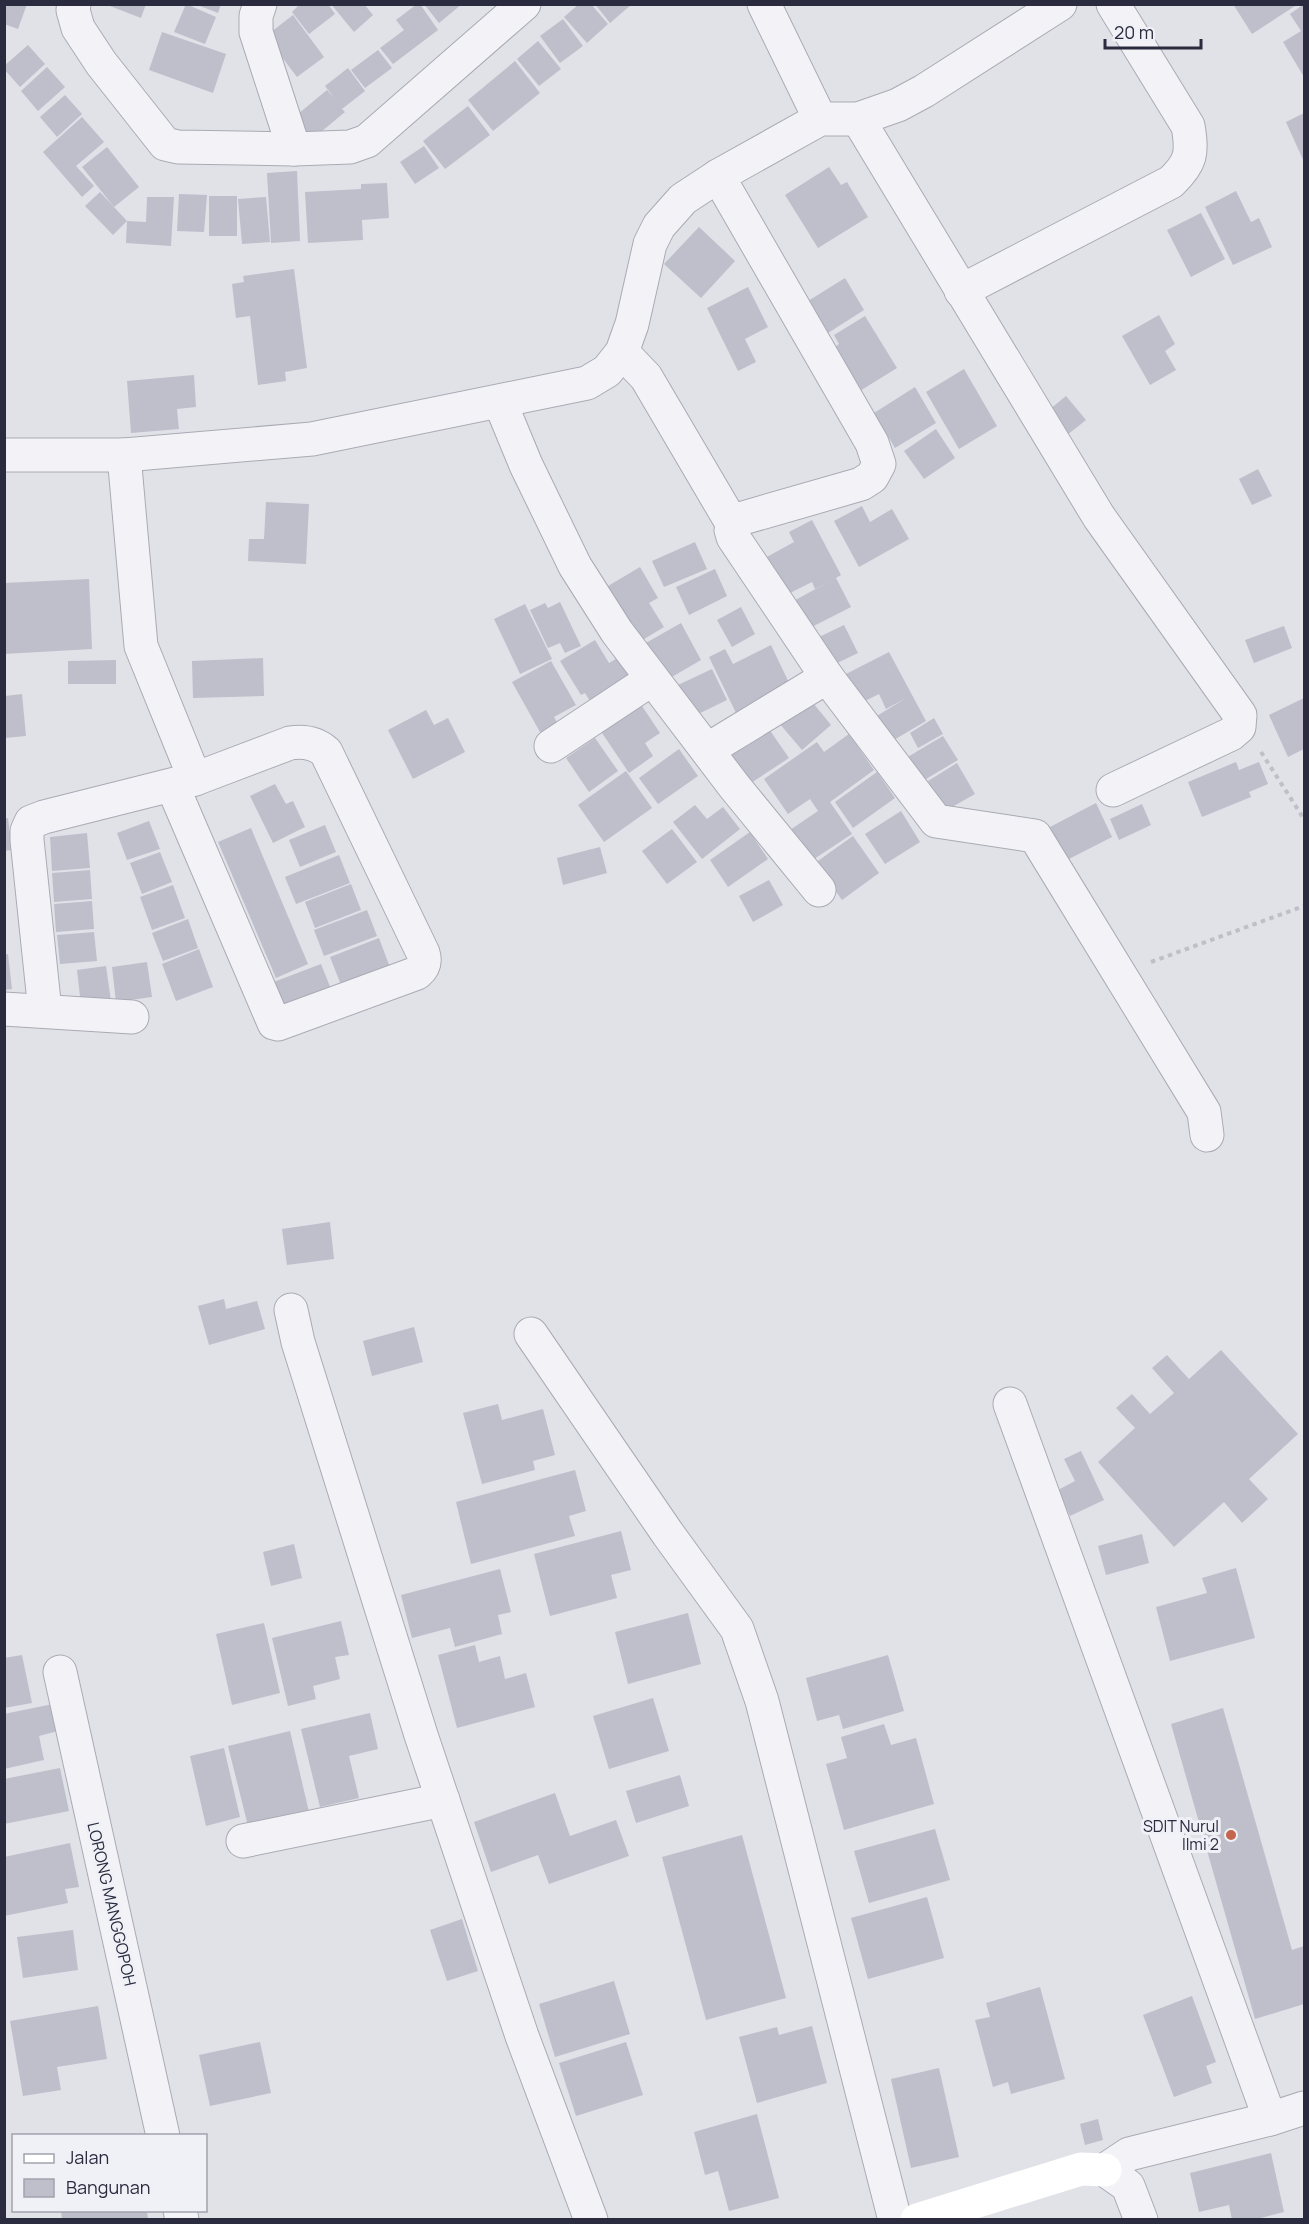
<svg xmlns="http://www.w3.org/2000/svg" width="1309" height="2224" viewBox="0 0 1309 2224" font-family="Manrope,sans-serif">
  <rect width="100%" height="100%" fill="#e1e1e8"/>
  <!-- building -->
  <g fill="#bebfcb">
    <path d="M4,4H27L18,29L4,24Z"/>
    <path d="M111,4H146L141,18L110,6Z"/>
    <path d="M186,4L216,17L205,44L174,32Z"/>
    <path d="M195,4H221L218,13Z"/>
    <path d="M300,4H328L335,14L309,34L292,12Z"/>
    <path d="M331,4H364L373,15L354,32Z"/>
    <path d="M417,4H420L438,30L393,64L380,48L404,30L396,20Z"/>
    <path d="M424,4H462L439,23Z"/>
    <path d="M579,4H591L608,24L587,43L564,17Z"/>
    <path d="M595,4H632L610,23Z"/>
    <path d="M1233,4H1298L1252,34Z"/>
    <path d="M1304,4V77L1283,42L1301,31L1290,14Z"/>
    <path d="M293,15L324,57L297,77L266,36Z"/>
    <path d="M563,19L583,46L560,63L540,36Z"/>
    <path d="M162,32L226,54L213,93L149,70Z"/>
    <path d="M538,41L561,69L539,86L517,59Z"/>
    <path d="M28,45L45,64L20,87L4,69V66Z"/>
    <path d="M378,50L392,68L365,88L351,70Z"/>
    <path d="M515,61L540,93L493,131L468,100Z"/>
    <path d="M47,67L65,87L38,111L21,91Z"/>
    <path d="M348,68L365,91L342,109L345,112L310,141L292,119L327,90L335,99L325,86Z"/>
    <path d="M65,95L82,114L57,137L40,117Z"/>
    <path d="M468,106L490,135L445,169L423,141Z"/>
    <path d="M1304,113V162L1286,122Z"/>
    <path d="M82,117L104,142L76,166L94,186L82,197L43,152Z"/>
    <path d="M424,146L439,168L415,184L400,162Z"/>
    <path d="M107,147L139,187L114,207L82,167Z"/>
    <path d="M829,167L841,185L847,182L868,217L818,248L785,195Z"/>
    <path d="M297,171L300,241L271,243L267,173Z"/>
    <path d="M387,183L389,218L362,220L363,240L308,243L305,192L361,189V184Z"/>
    <path d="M1236,191L1251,222L1259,218L1272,247L1233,265L1205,207Z"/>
    <path d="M100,192L127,221L113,235L85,206Z"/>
    <path d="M179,194L207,195L204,232L177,231Z"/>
    <rect x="209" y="196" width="28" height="40"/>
    <path d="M147,197H174L171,246L126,243L127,221L146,222Z"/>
    <path d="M266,197L270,242L242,244L238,199Z"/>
    <path d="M1201,213L1225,259L1191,277L1167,230Z"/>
    <path d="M699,227L735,261L701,298L664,264Z"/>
    <path d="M294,269L307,368L285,372L286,381L258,385L250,316L236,318L232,284L244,282L243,276Z"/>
    <path d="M845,278L864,310L828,333L808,301Z"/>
    <path d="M748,287L768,327L745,339L756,362L738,371L707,308Z"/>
    <path d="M1159,315L1175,344L1165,351L1176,370L1150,385L1122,336Z"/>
    <path d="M865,316L897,368L855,394L829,351L839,344L834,335Z"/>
    <path d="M964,369L997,426L959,449L926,392Z"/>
    <path d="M194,375L196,407L177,409L179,429L131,433L127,381Z"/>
    <path d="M915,387L936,423L895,448L874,413Z"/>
    <path d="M1066,396L1086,420L1062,439L1043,415Z"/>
    <path d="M936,429L955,458L924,479L904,451Z"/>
    <path d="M1258,469L1272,496L1252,505L1239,479Z"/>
    <path d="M266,502L309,504L306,564L248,561L249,539H264Z"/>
    <path d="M862,506L870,522L892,509L909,539L859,567L834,521Z"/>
    <path d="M812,520L841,575L836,578L851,607L804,631L790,603L832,580L815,589L812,582L784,596L765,558L794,542L789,532Z"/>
    <path d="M695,542L707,569L664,587L652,561Z"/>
    <path d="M640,567L658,598L649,603L664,627L636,644L603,589Z"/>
    <path d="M715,569L727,596L689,615L676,587Z"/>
    <path d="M89,579L92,649L4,654V583Z"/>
    <path d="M560,602L581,646L565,653L560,643L548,648L530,610L545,603L548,608Z"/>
    <path d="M525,604L552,659L520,674L494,619Z"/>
    <path d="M741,607L755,634L732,647L717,620Z"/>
    <path d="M681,623L701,660L665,681L644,644Z"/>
    <path d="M844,625L858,653L827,668L813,640Z"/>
    <path d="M1284,626L1292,648L1254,663L1245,640Z"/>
    <path d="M595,640L609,663L619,657L630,677L590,701L585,693L581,695L560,661Z"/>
    <path d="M771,645L791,687L736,713L709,657L725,649L733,664Z"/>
    <path d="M889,652L926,721L887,744L872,719L906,698L886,709L879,694L861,703L846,674Z"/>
    <path d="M263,658L264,696L193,698L192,661Z"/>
    <path d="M116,660V684H68V661Z"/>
    <path d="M551,661L576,705L554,717L562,731L545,741L512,682Z"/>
    <path d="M712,669L727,700L694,716L678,685Z"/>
    <path d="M22,694L26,736L5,738V696Z"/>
    <path d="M809,698L831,725L802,750L779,723Z"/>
    <path d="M1304,698V749L1288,757L1269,715Z"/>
    <path d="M640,703L660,733L645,743L653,756L629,773L600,730Z"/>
    <path d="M426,710L434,725L448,718L465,752L413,779L388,730Z"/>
    <path d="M934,718L943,734L918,748L910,733Z"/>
    <path d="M769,729L789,758L745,787L727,758Z"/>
    <path d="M849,734L874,770L830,802L852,834L811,861L790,830L818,811L810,799L788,814L764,779L817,742L824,752Z"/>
    <path d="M943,736L958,760L921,782L906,758Z"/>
    <path d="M595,738L618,771L589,792L566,758Z"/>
    <path d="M679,749L698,776L658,804L639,778Z"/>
    <path d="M1236,762L1239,770L1259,762L1268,784L1249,792L1251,797L1202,817L1188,782Z"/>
    <path d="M957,763L975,794L945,811L928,781Z"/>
    <path d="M626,771L652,808L604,842L578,805Z"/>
    <path d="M877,772L895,798L853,828L835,802Z"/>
    <path d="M275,784L286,804L293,801L305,827L273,843L250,796Z"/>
    <path d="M1096,803L1112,837L1067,860L1050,827Z"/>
    <path d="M1142,804L1151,825L1119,840L1110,819Z"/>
    <path d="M695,805L707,819L723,807L740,829L702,859L673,822Z"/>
    <path d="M901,811L920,842L885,864L865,834Z"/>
    <path d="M8,818L12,850L4,851V819Z"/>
    <path d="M149,821L160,849L127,860L117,833Z"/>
    <path d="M325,825L336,852L300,867L289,840Z"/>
    <path d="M251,828L308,964L276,978L218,842Z"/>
    <path d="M672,829L697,862L667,884L642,851Z"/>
    <path d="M750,832L768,859L728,887L710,860Z"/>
    <path d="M87,833L90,868L52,871L50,837Z"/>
    <path d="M853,836L879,873L842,900L815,863Z"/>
    <path d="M600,847L607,873L563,885L557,858Z"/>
    <path d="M160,852L172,882L142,894L130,863Z"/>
    <path d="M339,855L350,883L296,904L285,877Z"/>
    <path d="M90,870L92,899L54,902L52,873Z"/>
    <path d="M769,880L783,905L753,922L739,896Z"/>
    <path d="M351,884L361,910L315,928L305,902Z"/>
    <path d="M173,885L185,918L152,930L140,897Z"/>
    <path d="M92,901L94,929L56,932L54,904Z"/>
    <path d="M367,910L377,936L324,956L314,930Z"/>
    <path d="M188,919L198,948L163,961L152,933Z"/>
    <path d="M94,932L97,961L60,964L57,935Z"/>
    <path d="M379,938L391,970L343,990L330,957Z"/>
    <path d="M199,949L213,987L176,1001L162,964Z"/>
    <path d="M8,954L12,989L4,990V955Z"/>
    <path d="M147,962L152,997L116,1002L112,967Z"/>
    <path d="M321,964L333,994L283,1014L271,983Z"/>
    <path d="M106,966L111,1001L81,1005L77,970Z"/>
    <path d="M330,1222L334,1259L287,1265L282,1229Z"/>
    <path d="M224,1299L226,1309L257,1301L265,1329L209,1345L198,1306Z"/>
    <path d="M414,1327L423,1362L372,1376L363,1341Z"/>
    <path d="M1221,1350L1298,1434L1249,1479L1268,1499L1242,1523L1224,1502L1174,1547L1098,1462L1135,1428L1116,1408L1132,1394L1150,1414L1174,1393L1152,1368L1167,1355L1189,1379Z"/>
    <path d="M498,1404L502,1420L543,1409L555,1455L533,1461L535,1470L482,1484L463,1413Z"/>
    <path d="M1081,1451L1104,1500L1070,1516L1058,1490L1075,1481L1064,1459Z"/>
    <path d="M575,1470L586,1511L569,1516L575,1536L471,1564L456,1502Z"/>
    <path d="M621,1531L631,1570L611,1575L617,1598L550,1616L534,1554Z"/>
    <path d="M1142,1534L1149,1563L1106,1575L1098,1546Z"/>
    <path d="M294,1544L302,1578L271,1586L263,1552Z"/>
    <path d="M1236,1568L1255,1638L1170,1661L1156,1607L1207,1593L1202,1578Z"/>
    <path d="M500,1569L511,1612L498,1615L502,1634L455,1647L450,1628L412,1638L401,1595Z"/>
    <path d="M688,1613L701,1664L628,1684L615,1632Z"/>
    <path d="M341,1621L349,1655L335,1657L340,1679L313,1686L316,1699L288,1706L272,1638Z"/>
    <path d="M264,1623L280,1693L232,1705L216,1634Z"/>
    <path d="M475,1645L479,1662L500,1656L505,1679L526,1673L535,1707L457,1728L438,1655Z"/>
    <path d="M22,1655L32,1703L4,1708V1658Z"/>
    <path d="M888,1655L904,1711L843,1729L839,1715L817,1721L806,1678Z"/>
    <path d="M653,1698L669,1751L609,1769L593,1716Z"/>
    <path d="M53,1704L58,1731L39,1736L44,1760L4,1769V1714Z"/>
    <path d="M1223,1708L1292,1950L1304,1946V2004L1255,2019L1171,1724Z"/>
    <path d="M370,1713L378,1749L349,1756L359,1798L320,1807L301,1729Z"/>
    <path d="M884,1724L891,1745L916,1738L934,1804L844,1830L826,1764L847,1758L841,1737Z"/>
    <path d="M290,1731L309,1812L248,1826L228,1746Z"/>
    <path d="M224,1748L240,1817L206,1826L190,1756Z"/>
    <path d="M60,1768L69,1811L4,1824V1779Z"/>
    <path d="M680,1775L689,1806L636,1823L626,1791Z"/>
    <path d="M555,1793L570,1836L616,1820L629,1856L549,1884L538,1855L491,1872L474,1822Z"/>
    <path d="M935,1829L950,1880L869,1903L854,1851Z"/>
    <path d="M742,1835L786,1998L706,2020L662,1857Z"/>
    <path d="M70,1843L79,1887L65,1889L68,1903L4,1916V1857Z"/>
    <path d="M927,1897L944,1958L868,1979L851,1918Z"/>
    <path d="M462,1919L478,1971L447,1981L430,1930Z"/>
    <path d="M73,1930L78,1970L23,1978L17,1937Z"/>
    <path d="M614,1981L630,2034L555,2057L539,2004Z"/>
    <path d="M1040,1987L1065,2079L1011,2094L1008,2082L993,2087L975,2020L990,2017L986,2003Z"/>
    <path d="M1192,1996L1216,2062L1206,2066L1212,2083L1174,2097L1143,2015Z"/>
    <path d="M98,2006L107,2059L57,2067L61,2090L23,2096L10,2021Z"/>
    <path d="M812,2026L827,2083L757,2103L739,2037L777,2027L779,2035Z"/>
    <path d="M260,2042L271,2093L210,2106L199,2055Z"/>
    <path d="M626,2042L643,2095L576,2116L559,2063Z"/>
    <path d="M939,2068L959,2157L911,2168L891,2079Z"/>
    <path d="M757,2114L779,2198L729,2211L718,2171L705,2175L694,2132Z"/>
    <path d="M1098,2119L1103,2140L1085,2145L1080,2124Z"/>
    <path d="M1271,2153L1284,2212L1253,2220H1232L1229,2205L1199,2212L1190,2173Z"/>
    <path d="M61,2210H147L148,2220H62Z"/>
  </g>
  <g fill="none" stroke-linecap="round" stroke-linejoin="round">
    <defs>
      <g id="street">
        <path d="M74,4L73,10L78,28L101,63L165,144L178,147L294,149L350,147L367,141L524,4"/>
        <path d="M260,4L256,16V32L294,149"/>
        <path d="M764,4L820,119"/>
        <path d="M858,119L1099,517L1240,715L1239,727L1231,734L1113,790"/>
        <path d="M718,176L872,443L879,464L872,477L861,484L743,518L736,522L731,530L733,537L827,677L936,821L1035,836L1204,1112L1207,1135"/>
        <path d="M961,291L1171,182C1191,163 1193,153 1188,126L1113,4"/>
        <path d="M622,352L646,377L733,525"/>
        <path d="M500,402L526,465L575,566L617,632L734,786L819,890"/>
        <path d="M4,455H124L312,439L587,383L607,371L622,352L632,324L650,244L659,226L683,199L718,176L820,119H858L898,105L924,91L1060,4"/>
        <path d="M124,455L141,646L195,779"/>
        <path d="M551,746L652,679"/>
        <path d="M707,750L827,677"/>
        <path d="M4,1009L132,1017"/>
        <path d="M45,1011L27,840V831L31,822L44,817L195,779L290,743C303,741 316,743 326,752L423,953C426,962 424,967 417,973L278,1024L274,1023L172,785"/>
        <path d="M291,1310L298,1342L421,1735L522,2036L591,2220"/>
        <path d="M531,1334L668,1534L737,1629L762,1701L895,2220"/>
        <path d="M1010,1404L1270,2119"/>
        <path d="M60,1672L163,2136"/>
        <path d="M243,1841L443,1800"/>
        <path d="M180,2210L182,2220"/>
        <path d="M1141,2220L1128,2186L1105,2170L1129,2154L1270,2119L1304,2108"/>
      </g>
    </defs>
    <!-- street casing -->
    <use href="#street" stroke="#aaaab5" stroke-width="35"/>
    <!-- path -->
    <g stroke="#bfbfc7" stroke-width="4" stroke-dasharray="4.5 4.5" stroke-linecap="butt">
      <path d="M1261,752L1304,819"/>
      <path d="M1151,962L1304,906"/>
    </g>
    <!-- street -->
    <use href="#street" stroke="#f3f3f7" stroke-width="33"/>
    <!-- secondary -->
    <path stroke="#fff" stroke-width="33" d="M917,2220L1081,2169L1105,2170"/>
  </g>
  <!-- markers -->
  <circle fill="#c4654f" stroke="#f0f1f6" stroke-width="2" cx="1231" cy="1835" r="6"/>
  <g text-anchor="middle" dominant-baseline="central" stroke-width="6" stroke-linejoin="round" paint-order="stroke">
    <!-- poi labels -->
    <g font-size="16" fill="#2a2b3f" stroke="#f0f1f6" text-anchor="end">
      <text x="1219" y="1826">SDIT Nurul<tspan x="1219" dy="18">Ilmi 2</tspan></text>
    </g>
    <!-- street labels -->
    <g font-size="16" fill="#2a2b3f" stroke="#f0f1f6">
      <text transform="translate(112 1904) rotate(77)">LORONG MANGGOPOH</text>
    </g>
  </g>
  <!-- border -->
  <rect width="1309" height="2224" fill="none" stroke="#2a2b3f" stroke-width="12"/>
  <!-- legend -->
  <rect x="12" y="2134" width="195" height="78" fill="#f0f1f6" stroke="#a1a2ad" stroke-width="1.5"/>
  <rect x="24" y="2154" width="30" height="9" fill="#ffffff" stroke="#a1a2ad" stroke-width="1.5"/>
  <text x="66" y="2164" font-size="18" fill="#2a2b3f">Jalan</text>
  <rect x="24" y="2179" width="30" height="18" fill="#bebfcb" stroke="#a1a2ad" stroke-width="1.5"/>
  <text x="66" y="2194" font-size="18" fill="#2a2b3f">Bangunan</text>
  <!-- scale -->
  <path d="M1105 39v9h96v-9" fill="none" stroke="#2a2b3f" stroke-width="3"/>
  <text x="1114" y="39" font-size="18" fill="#2a2b3f" stroke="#f0f1f6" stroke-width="4.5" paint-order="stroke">20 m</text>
</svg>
